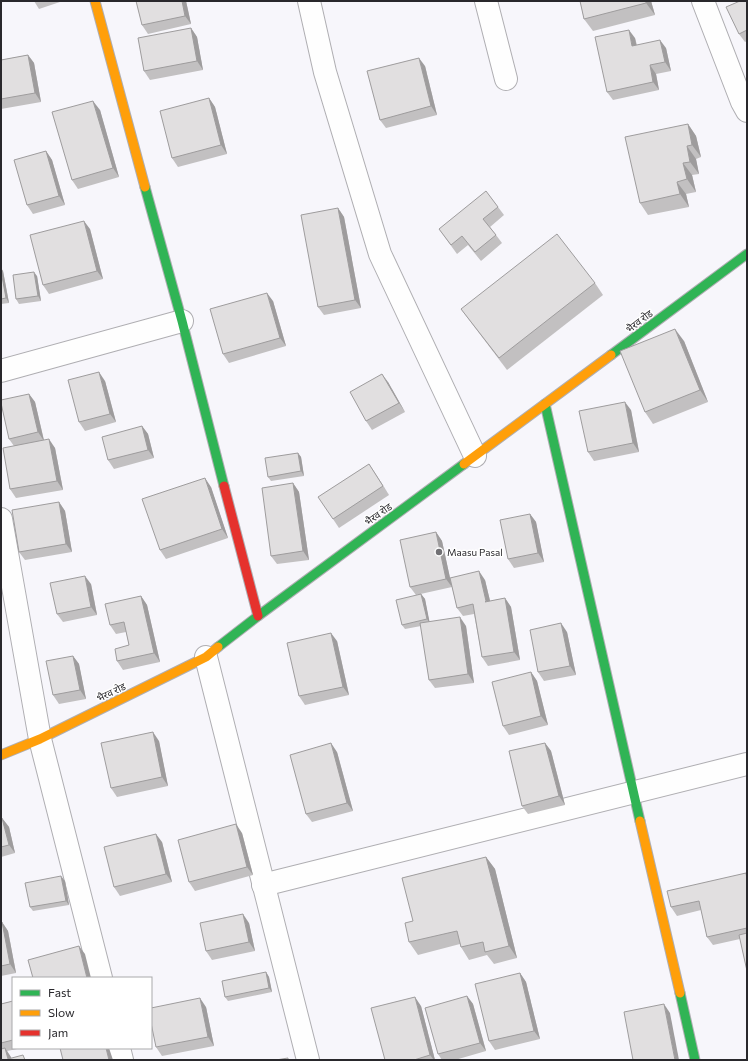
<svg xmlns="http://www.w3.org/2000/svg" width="748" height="1061" viewBox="0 0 748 1061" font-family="Commissioner,'Noto Sans Devanagari',sans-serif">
  <rect width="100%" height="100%" fill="#f7f6fb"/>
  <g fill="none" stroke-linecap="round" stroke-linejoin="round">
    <defs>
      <g id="street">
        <path d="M309,1L325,72L380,254L475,456"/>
        <path d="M486,1L506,79"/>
        <path d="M703,1L742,102L747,111"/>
        <path d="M1,371L182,321"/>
        <path d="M1,519L40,739L101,978"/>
        <path d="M206,657L308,1060"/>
        <path d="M263,885L747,764"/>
        <path d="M119,1048L122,1060"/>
      </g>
      <g id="fast">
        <path d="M145,187L182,321L224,486"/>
        <path d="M611,355L747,254"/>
        <path d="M545,404L640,821"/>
        <path d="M218,647L258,616L464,464"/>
        <path d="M680,993L695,1060"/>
      </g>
      <g id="slow">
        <path d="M95,1L145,187"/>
        <path d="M464,464L611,355"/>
        <path d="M1,755L40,739L206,657L218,647"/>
        <path d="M640,821L680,993"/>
      </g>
      <path id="jam" d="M224,486L258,616"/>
    </defs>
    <!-- street casing -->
    <use href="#street" stroke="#afaeb2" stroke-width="24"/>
    <!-- fast casing -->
    <use href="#fast" stroke="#afaeb2" stroke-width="11"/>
    <!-- slow casing -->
    <use href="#slow" stroke="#afaeb2" stroke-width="11"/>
    <!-- jam casing -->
    <use href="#jam" stroke="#afaeb2" stroke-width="11"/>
    <!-- street -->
    <use href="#street" stroke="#fefefe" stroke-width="22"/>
    <!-- fast -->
    <use href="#fast" stroke="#30b455" stroke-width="9"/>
    <!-- slow -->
    <use href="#slow" stroke="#ff9f0a" stroke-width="9"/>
    <!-- jam -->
    <use href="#jam" stroke="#e5322d" stroke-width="9"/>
  </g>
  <!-- wall -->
  <g fill="#c2c0c1">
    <path d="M34,1H63L39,9Z"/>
    <path d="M186,1L191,24L148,34L142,25Z"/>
    <path d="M580,1H651L655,15L593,31L584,19Z"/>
    <path d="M747,1V41L745,42L739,34Z"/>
    <path d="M191,28L197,37L203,70L150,80L144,71Z"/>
    <path d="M635,38L637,45L666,48L671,71L656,74L659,90L613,100L607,92Z"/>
    <path d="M28,55L34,63L41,102L1,109V60Z"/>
    <path d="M425,66L437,115L386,128L380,120Z"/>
    <path d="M209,98L215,107L227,154L178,167L172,158Z"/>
    <path d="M100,110L119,177L78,189L72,180Z"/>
    <path d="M688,124L696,136L701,157L696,159L699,174L692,175L696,192L686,194L689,207L648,215L640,203Z"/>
    <path d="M46,151L52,160L65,205L33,214L27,205Z"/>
    <path d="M498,207L504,215L490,227L502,243L481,261L468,245L457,254L439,229Z"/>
    <path d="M338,208L344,217L361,308L324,315L318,307Z"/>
    <path d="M90,229L103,279L49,294L43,285Z"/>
    <path d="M1,268L3,271L9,303L1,304Z"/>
    <path d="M37,276L41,301L19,304L16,299Z"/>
    <path d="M595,283L603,295L507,370L470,321L461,309Z"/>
    <path d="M273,301L286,346L229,363L223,354Z"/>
    <path d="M684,341L708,402L653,424L645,412Z"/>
    <path d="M105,381L116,422L85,431L79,422Z"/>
    <path d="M388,382L405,412L372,430L366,421Z"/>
    <path d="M29,394L35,402L44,440L55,448L63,490L16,498L10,489L14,446L9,439Z"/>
    <path d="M631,410L639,452L594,461L588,452Z"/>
    <path d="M142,426L148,434L154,458L114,469L108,460Z"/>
    <path d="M298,453L301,457L304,476L271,481L268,477Z"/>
    <path d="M369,464L389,495L339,528L333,519Z"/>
    <path d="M293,483L299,492L309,560L277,564L271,556Z"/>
    <path d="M211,487L228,538L166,559L160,550Z"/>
    <path d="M59,502L65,511L72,552L25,560L19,552Z"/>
    <path d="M530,514L536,522L544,562L514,568L508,559Z"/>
    <path d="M436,532L442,541L450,578L485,580L490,601L505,598L511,607L520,660L488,666L482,657L474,614L463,616L457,608L452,587L416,595L410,587Z"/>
    <path d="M91,584L97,615L63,622L57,614Z"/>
    <path d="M421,594L425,599L429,621L466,626L474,683L435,688L429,680L421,626L405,629L402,625Z"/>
    <path d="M141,596L147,605L160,662L123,670L117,661L129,645L126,632L116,634L110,625Z"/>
    <path d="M567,632L576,675L544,681L538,672Z"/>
    <path d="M337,641L349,695L305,705L299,696Z"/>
    <path d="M73,656L79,664L86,699L59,704L53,695Z"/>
    <path d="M531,672L537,681L548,725L509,735L503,726Z"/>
    <path d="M159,741L168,786L117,797L111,788Z"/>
    <path d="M545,743L551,751L565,805L528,814L522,806Z"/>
    <path d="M337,752L353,811L312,822L306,814Z"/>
    <path d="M2,818L9,827L15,853L1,857V819Z"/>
    <path d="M242,833L253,875L195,891L189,882Z"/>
    <path d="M162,842L172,882L120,896L114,887Z"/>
    <path d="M486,857L495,869L517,958L494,964L487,955L469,960L461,947L460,944L418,955L409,942L413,921Z"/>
    <path d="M746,873L747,875V971L740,939L713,945L707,937L701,910L677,916L671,907Z"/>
    <path d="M65,881L69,905L33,911L30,907Z"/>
    <path d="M1,922H2L8,931L16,973L1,976Z"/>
    <path d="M249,923L255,951L212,960L206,951Z"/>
    <path d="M266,972L269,977L272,992L228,1001L225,997Z"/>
    <path d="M520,973L526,982L540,1039L495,1050L489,1041Z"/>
    <path d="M467,996L473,1004L486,1051L455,1060H442L438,1054Z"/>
    <path d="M13,1001V1048H22L7,1051L11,1058L1,1060V1004Z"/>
    <path d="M421,1006L435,1060H385Z"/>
    <path d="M206,1007L214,1046L162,1056L156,1047Z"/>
  </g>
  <!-- shaded-wall -->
  <g fill="#9e9c9d">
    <path d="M182,1H186L191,24L185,16Z"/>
    <path d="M646,1H651L655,15L646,3Z"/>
    <path d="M191,28L197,37L203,70L197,61Z"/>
    <path d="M629,30L635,38L638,54L632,46Z"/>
    <path d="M660,40L666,48L671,71L665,62Z"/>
    <path d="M28,55L34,63L41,102L35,93Z"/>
    <path d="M419,58L425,66L437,115L431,106Z"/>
    <path d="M650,65L656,74L659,90L653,82Z"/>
    <path d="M209,98L215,107L227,154L221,145Z"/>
    <path d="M93,101L100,110L119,177L113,168Z"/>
    <path d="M688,124L696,136L701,157L692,145Z"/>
    <path d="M687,146L696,159L699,174L690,162Z"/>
    <path d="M46,151L52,160L65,205L59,196Z"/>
    <path d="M683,163L692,175L696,192L687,179Z"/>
    <path d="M677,182L686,194L689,207L680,194Z"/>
    <path d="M338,208L344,217L361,308L355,300Z"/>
    <path d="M84,221L90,229L103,279L97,271Z"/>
    <path d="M1,268L3,271L9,303L6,298L1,271Z"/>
    <path d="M34,272L37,276L41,301L38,296Z"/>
    <path d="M267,293L273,301L286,346L280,338Z"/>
    <path d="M675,329L684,341L708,402L700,390Z"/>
    <path d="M99,372L105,381L116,422L110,414Z"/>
    <path d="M382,374L388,382L405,412L399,403Z"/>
    <path d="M29,394L35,402L44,441L38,432Z"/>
    <path d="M625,402L631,410L639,452L633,443Z"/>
    <path d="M142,426L148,434L154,458L148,450Z"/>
    <path d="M49,439L55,448L63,490L57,481Z"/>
    <path d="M298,453L301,457L304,476L301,471Z"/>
    <path d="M369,464L375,473L389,495L383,486Z"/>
    <path d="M205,478L211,487L228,538L222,529Z"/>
    <path d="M293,483L299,492L309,560L303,551Z"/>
    <path d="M59,502L65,511L72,552L66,544Z"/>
    <path d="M530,514L536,522L544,562L538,553Z"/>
    <path d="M436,532L442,541L452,587L446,579Z"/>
    <path d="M479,571L485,580L492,609L486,601Z"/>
    <path d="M85,576L91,584L97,615L91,607Z"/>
    <path d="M421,594L425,599L430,624L427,619Z"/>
    <path d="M141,596L147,605L160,662L154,653Z"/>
    <path d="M505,598L511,607L520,660L514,652Z"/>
    <path d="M460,617L466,626L474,683L468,674Z"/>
    <path d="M561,623L567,632L576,675L570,666Z"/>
    <path d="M331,633L337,641L349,695L343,687Z"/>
    <path d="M73,656L79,664L86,699L80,690Z"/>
    <path d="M531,672L537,681L548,725L541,716Z"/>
    <path d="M153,732L159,741L168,786L162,777Z"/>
    <path d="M331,743L337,752L353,811L347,803Z"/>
    <path d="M545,743L551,751L565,805L559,796Z"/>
    <path d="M2,818L9,827L15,853L9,845Z"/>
    <path d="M236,824L242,833L253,875L247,867Z"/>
    <path d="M156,834L162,842L172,882L166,874Z"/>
    <path d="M486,857L495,869L517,958L509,946Z"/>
    <path d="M61,876L65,881L69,905L66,901Z"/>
    <path d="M243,914L249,923L255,951L249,942Z"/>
    <path d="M2,922L8,931L16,973L10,964Z"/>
    <path d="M79,946L85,954L91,978H87Z"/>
    <path d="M266,972L269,977L272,992L269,988Z"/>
    <path d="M520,973L526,982L540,1039L534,1031Z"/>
    <path d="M467,996L473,1004L486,1051L480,1043Z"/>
    <path d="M415,997L421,1006L435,1060H434L430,1055Z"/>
    <path d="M200,998L206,1007L214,1046L208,1037Z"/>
    <path d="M664,1004L670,1013L679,1060H675Z"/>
    <path d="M5,1048L11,1057L12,1060L8,1059Z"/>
    <path d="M106,1048H109L113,1060H109Z"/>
  </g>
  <!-- building -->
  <g fill="#e1dfe0" stroke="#9e9c9d">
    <path d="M136,1H182L185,16L142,25Z"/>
    <path d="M580,1H646V3L584,19Z"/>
    <path d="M740,1H747V30L739,34L726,7Z"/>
    <path d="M191,28L197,61L144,71L138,38Z"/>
    <path d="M629,30L632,46L660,40L665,62L650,65L653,82L607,92L595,37Z"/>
    <path d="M28,55L35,93L1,99V60Z"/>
    <path d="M419,58L431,106L380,120L367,71Z"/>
    <path d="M209,98L221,145L172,158L160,111Z"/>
    <path d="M93,101L113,168L72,180L52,112Z"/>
    <path d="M688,124L692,145L687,146L690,162L683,163L687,179L677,182L680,194L640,203L625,137Z"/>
    <path d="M46,151L59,196L27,205L14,160Z"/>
    <path d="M486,191L498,207L483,219L496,235L475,252L462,236L451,245L439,229Z"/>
    <path d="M338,208L355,300L318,307L301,215Z"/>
    <path d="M84,221L97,271L43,285L30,235Z"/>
    <path d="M557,234L595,283L499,358L461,309Z"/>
    <path d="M1,271L6,298L1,299Z"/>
    <path d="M34,272L38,296L16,299L13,275Z"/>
    <path d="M267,293L280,338L223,354L210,309Z"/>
    <path d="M675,329L700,390L645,412L620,351Z"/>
    <path d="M99,372L110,414L79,422L68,380Z"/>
    <path d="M382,374L399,403L366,421L350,392Z"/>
    <path d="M29,394L38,432L9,439L1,403V400Z"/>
    <path d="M625,402L633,443L588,452L579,411Z"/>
    <path d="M142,426L148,450L108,460L102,437Z"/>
    <path d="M49,439L57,481L10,489L3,448Z"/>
    <path d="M298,453L301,471L268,477L265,458Z"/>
    <path d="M369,464L383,486L333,519L318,497Z"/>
    <path d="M205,478L222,529L160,550L142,499Z"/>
    <path d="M293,483L303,551L271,556L262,488Z"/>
    <path d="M59,502L66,544L19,552L12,510Z"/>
    <path d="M530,514L538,553L508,559L500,520Z"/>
    <path d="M436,532L446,579L410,587L400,540Z"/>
    <path d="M479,571L486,601L485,602L505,598L514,652L482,657L473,604L457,608L450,578Z"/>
    <path d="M85,576L91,607L57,614L50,583Z"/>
    <path d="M421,594L427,619L402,625L396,600Z"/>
    <path d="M141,596L154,653L117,661L115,649L129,645L124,622L110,625L105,604Z"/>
    <path d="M460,617L468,674L429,680L420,623Z"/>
    <path d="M561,623L570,666L538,672L530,630Z"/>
    <path d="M331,633L343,687L299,696L287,643Z"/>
    <path d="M73,656L80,690L53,695L46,661Z"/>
    <path d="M531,672L541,716L503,726L492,682Z"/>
    <path d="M153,732L162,777L111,788L101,743Z"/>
    <path d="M331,743L347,803L306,814L290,755Z"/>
    <path d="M545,743L559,796L522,806L509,751Z"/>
    <path d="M2,818L9,845L1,847V819Z"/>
    <path d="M236,824L247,867L189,882L178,840Z"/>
    <path d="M156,834L166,874L114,887L104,847Z"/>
    <path d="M486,857L509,946L485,952L483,942L461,947L457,931L409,942L405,923L413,921L402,878Z"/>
    <path d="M746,873L747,879V928L707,937L699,901L671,907L667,891Z"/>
    <path d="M61,876L66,901L30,907L25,883Z"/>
    <path d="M243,914L249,942L206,951L200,923Z"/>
    <path d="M1,922H2L10,964L1,966Z"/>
    <path d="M747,933V971L739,935Z"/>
    <path d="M79,946L87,978H33L28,960Z"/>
    <path d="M266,972L269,988L225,997L222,981Z"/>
    <path d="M520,973L534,1031L489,1041L475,984Z"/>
    <path d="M467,996L480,1043L438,1054L425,1008Z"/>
    <path d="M415,997L430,1055L414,1060H385L371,1008Z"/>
    <path d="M200,998L208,1037L156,1047L151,1023V1008Z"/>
    <path d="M13,1001V1040L1,1043V1004Z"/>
    <path d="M664,1004L675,1060H633L624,1012Z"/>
    <path d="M5,1048L8,1059L23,1055L25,1060H1V1049Z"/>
    <path d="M60,1048H106L109,1060H63Z"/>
    <path d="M288,1058V1060H276Z"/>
  </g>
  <!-- markers -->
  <circle fill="#717074" stroke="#fff" stroke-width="1.5" cx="439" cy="552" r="4"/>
  <g text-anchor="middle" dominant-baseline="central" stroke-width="3" stroke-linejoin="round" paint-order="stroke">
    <!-- street labels -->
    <g font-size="10" fill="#29282c" stroke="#fff">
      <text transform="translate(639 321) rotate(-37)">भैरव रोड</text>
      <text transform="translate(378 514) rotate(-36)">भैरव रोड</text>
      <text transform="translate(111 692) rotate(-26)">भैरव रोड</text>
    </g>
    <!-- poi labels -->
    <g font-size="10" fill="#29282c" stroke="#fff" text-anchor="start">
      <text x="447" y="552">Maasu Pasal</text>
    </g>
  </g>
  <!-- border -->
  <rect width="748" height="1061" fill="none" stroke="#29282c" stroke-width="4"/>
  <!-- legend -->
  <rect x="12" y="977" width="140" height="72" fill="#ffffff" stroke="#a9a9ab"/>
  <rect x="20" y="990" width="20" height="6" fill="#30b455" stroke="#a9a9ab"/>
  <text x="48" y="997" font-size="12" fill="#29282c">Fast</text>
  <rect x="20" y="1010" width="20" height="6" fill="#ff9f0a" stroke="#a9a9ab"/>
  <text x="48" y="1017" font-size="12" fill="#29282c">Slow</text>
  <rect x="20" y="1030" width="20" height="6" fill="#e5322d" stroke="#a9a9ab"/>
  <text x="48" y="1037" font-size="12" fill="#29282c">Jam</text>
</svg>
